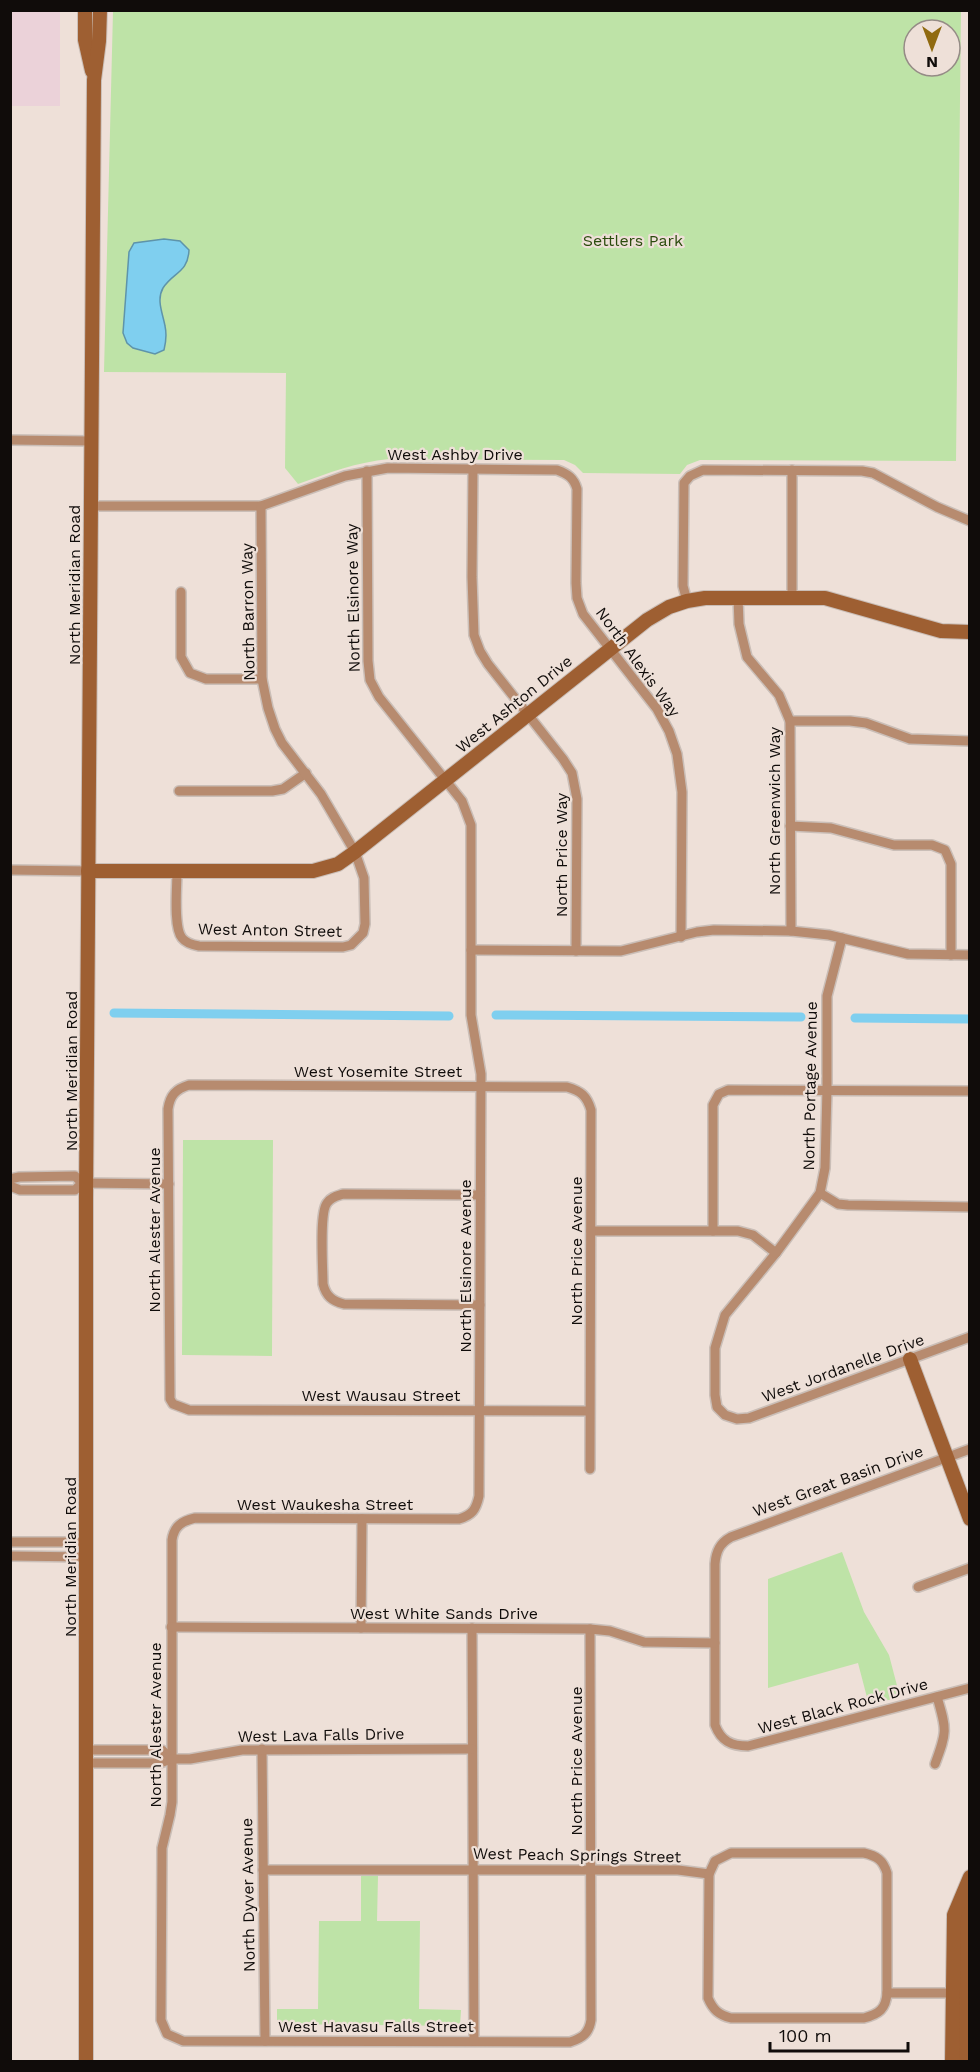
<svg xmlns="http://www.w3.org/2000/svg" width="980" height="2072" viewBox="0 0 980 2072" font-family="'Work Sans',sans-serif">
  <rect width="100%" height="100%" fill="#eee0d8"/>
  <!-- commercial -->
  <path fill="#ebd2d9" d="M11,10L60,11V106H11Z"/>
  <!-- green -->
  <g fill="#bee3a7" fill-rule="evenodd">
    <path d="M113,11H961L956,461L700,460L687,465L680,474L583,473L575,465L564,460L389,459C357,462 328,473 298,484L285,468L286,373L104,372ZM914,30H950V66H914Z"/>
    <path d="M183,1140H273L272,1356L182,1355Z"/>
    <path d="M842,1552L864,1612L889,1655L900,1697L869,1705L858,1663L768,1688V1579Z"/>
    <path d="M361,1876H378L377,1921H420L419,2009L461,2010L460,2026L277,2024V2009H318L319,1921H361Z"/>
  </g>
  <!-- water -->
  <path fill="#7fcfef" stroke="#5e94aa" stroke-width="1.5" d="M164,239L180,241L189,250C188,273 173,272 163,288C156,300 163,314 165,326C167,335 166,342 164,350L155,354L133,348L127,343L123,333L129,252L134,243Z"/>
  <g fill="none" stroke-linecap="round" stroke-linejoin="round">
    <!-- canal -->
    <g stroke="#7fcfef" stroke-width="9">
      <path d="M114,1013L449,1016"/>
      <path d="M496,1015L801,1017"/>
      <path d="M855,1018L970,1019"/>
    </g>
    <defs>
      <g id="street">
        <path d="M10,440L91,441"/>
        <path d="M473,468L472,577L474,635L480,651L488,664L563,759L572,773L577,799L576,951"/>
        <path d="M792,470V597"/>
        <path d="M367,471L368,661L370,680L379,697L462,801L471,825V1015L481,1074L479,1496C476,1510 472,1515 459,1519L195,1518C182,1521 174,1526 172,1540V1802L170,1815L162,1848L161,2020L167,2034L183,2041L570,2042C583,2038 589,2033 591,2020L590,1629"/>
        <path d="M91,506H261L345,476L388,468L557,470C568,474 574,478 577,489L576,583L577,598L583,614L657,709L669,731L677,754L682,792L681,937"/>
        <path d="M181,592V657L190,673L206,679H262"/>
        <path d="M738,597L739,624L747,657L779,695L790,721L791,931"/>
        <path d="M687,601L683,586L684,483L690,476L703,470L862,471L873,473L937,507L970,521"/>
        <path d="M790,721H850L866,723L910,739L970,741"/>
        <path d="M179,791H272L283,789L306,773"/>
        <path d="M790,826L831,828L894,845H932L945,850L951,864V955"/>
        <path d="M10,870L88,871"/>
        <path d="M177,872C177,887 173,927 182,938C186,943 193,945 199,946L343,947L351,945L363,933L365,924L364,878L355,852L321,794L282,743L275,729L268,708L262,679L261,506"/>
        <path d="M842,938L827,996V1089L825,1168L820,1193L776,1253L725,1315L715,1348V1395L717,1407L725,1415L737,1419L749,1418L970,1337"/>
        <path d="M471,950L621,951L697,932L714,930L791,931L829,935L908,954L970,955"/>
        <path d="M10,1179L19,1177L75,1176L82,1183L75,1190H20L10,1186"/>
        <path d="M82,1183L169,1184"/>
        <path d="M820,1193L838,1204L848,1205L970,1207"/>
        <path d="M591,1231H738L753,1235L776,1253"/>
        <path d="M713,1231V1105L719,1094L728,1090L970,1091"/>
        <path d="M480,1305L344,1304C332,1301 326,1296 323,1284C323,1269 319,1213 327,1203C331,1197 337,1196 343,1194L480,1195"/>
        <path d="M970,1449L731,1537C720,1543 716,1551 715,1564V1725C721,1741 731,1746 748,1746L970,1688"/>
        <path d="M590,1469L591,1110C587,1096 581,1091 567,1087L189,1085C176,1089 170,1095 168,1109L170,1399L173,1404L189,1410L590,1411"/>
        <path d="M10,1542H86"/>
        <path d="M10,1556L86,1557"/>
        <path d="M918,1587L970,1568"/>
        <path d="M171,1627L590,1629L610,1631L644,1642L715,1643"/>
        <path d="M361,1628L362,1519"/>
        <path d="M472,1628L474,2041"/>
        <path d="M262,1749L265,2041"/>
        <path d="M87,1750H162L171,1759L160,1763H87"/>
        <path d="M171,1759H190L242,1750L472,1749"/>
        <path d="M935,1764C947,1732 947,1730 937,1697"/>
        <path d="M263,1870H678L709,1874L715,1861L731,1853H864C877,1856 883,1860 887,1873V1993"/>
        <path d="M709,1874L708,1998C713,2010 719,2015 731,2018H864C879,2014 886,2009 887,1993H957"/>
      </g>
      <g id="secondary">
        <path d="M85,10V40L92,71"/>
        <path d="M88,871H313L338,864L355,852L647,620L669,607L687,601L705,598H825L941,631L970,632"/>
        <path d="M910,1359L970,1519"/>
        <path d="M962,1898L966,1914V2062"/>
        <path d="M86,2062V1199L94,80L99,41L100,10"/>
        <path d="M952,2062L954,1915L970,1877"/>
      </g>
    </defs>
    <!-- street casing -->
    <use href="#street" stroke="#cabeb7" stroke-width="12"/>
    <!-- secondary casing -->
    <use href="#secondary" stroke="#cabeb7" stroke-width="16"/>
    <!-- street -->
    <use href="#street" stroke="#b78b6f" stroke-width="9"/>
    <!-- secondary -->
    <use href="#secondary" stroke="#9e5f32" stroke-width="14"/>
  </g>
  <g text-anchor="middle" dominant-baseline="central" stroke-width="4.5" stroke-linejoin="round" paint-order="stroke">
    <!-- park labels -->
    <g font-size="16" fill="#2b4c0d" stroke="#eee0d8">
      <text x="633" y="240">Settlers Park</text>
    </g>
    <!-- street labels -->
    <g font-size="16" fill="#100c0a" stroke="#eee0d8">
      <text x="455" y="454">West Ashby Drive</text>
      <text transform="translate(74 585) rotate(-90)">North Meridian Road</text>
      <text transform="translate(353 598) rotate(-91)">North Elsinore Way</text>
      <text transform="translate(248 612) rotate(-91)">North Barron Way</text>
      <text transform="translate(638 662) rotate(54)">North Alexis Way</text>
      <text transform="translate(514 704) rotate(-39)">West Ashton Drive</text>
      <text transform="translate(774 811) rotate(-90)">North Greenwich Way</text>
      <text transform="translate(561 855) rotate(-90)">North Price Way</text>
      <text transform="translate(270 930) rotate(1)">West Anton Street</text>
      <text transform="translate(71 1071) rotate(-90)">North Meridian Road</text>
      <text x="378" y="1071">West Yosemite Street</text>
      <text transform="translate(810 1086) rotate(-89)">North Portage Avenue</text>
      <text transform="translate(154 1230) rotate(-90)">North Alester Avenue</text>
      <text transform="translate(576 1251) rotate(-90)">North Price Avenue</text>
      <text transform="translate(465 1266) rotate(-90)">North Elsinore Avenue</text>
      <text transform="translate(843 1368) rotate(-20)">West Jordanelle Drive</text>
      <text x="381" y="1395">West Wausau Street</text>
      <text transform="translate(838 1481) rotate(-20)">West Great Basin Drive</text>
      <text x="325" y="1504">West Waukesha Street</text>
      <text transform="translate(70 1557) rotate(-90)">North Meridian Road</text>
      <text x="444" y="1613">West White Sands Drive</text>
      <text transform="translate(843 1706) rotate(-15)">West Black Rock Drive</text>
      <text transform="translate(155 1725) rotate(-90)">North Alester Avenue</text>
      <text transform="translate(321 1735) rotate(-1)">West Lava Falls Drive</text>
      <text transform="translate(576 1761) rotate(-90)">North Price Avenue</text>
      <text transform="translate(577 1855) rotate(1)">West Peach Springs Street</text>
      <text transform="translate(248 1895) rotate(-91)">North Dyver Avenue</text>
      <text x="376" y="2026">West Havasu Falls Street</text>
    </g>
  </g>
  <!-- border -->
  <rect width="980" height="2072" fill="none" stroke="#100c0a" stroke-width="24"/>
  <!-- north arrow -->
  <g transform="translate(932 48) rotate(180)"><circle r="28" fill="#eee0d8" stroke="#958b86" stroke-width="1.5"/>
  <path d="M0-4.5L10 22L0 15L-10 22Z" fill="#906a10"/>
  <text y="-9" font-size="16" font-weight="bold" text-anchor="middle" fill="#100c0a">N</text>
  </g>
  <!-- scale -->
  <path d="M770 2042v9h138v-9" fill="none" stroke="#100c0a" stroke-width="3"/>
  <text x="779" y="2042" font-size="18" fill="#100c0a" stroke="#eee0d8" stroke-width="4.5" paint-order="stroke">100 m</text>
</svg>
